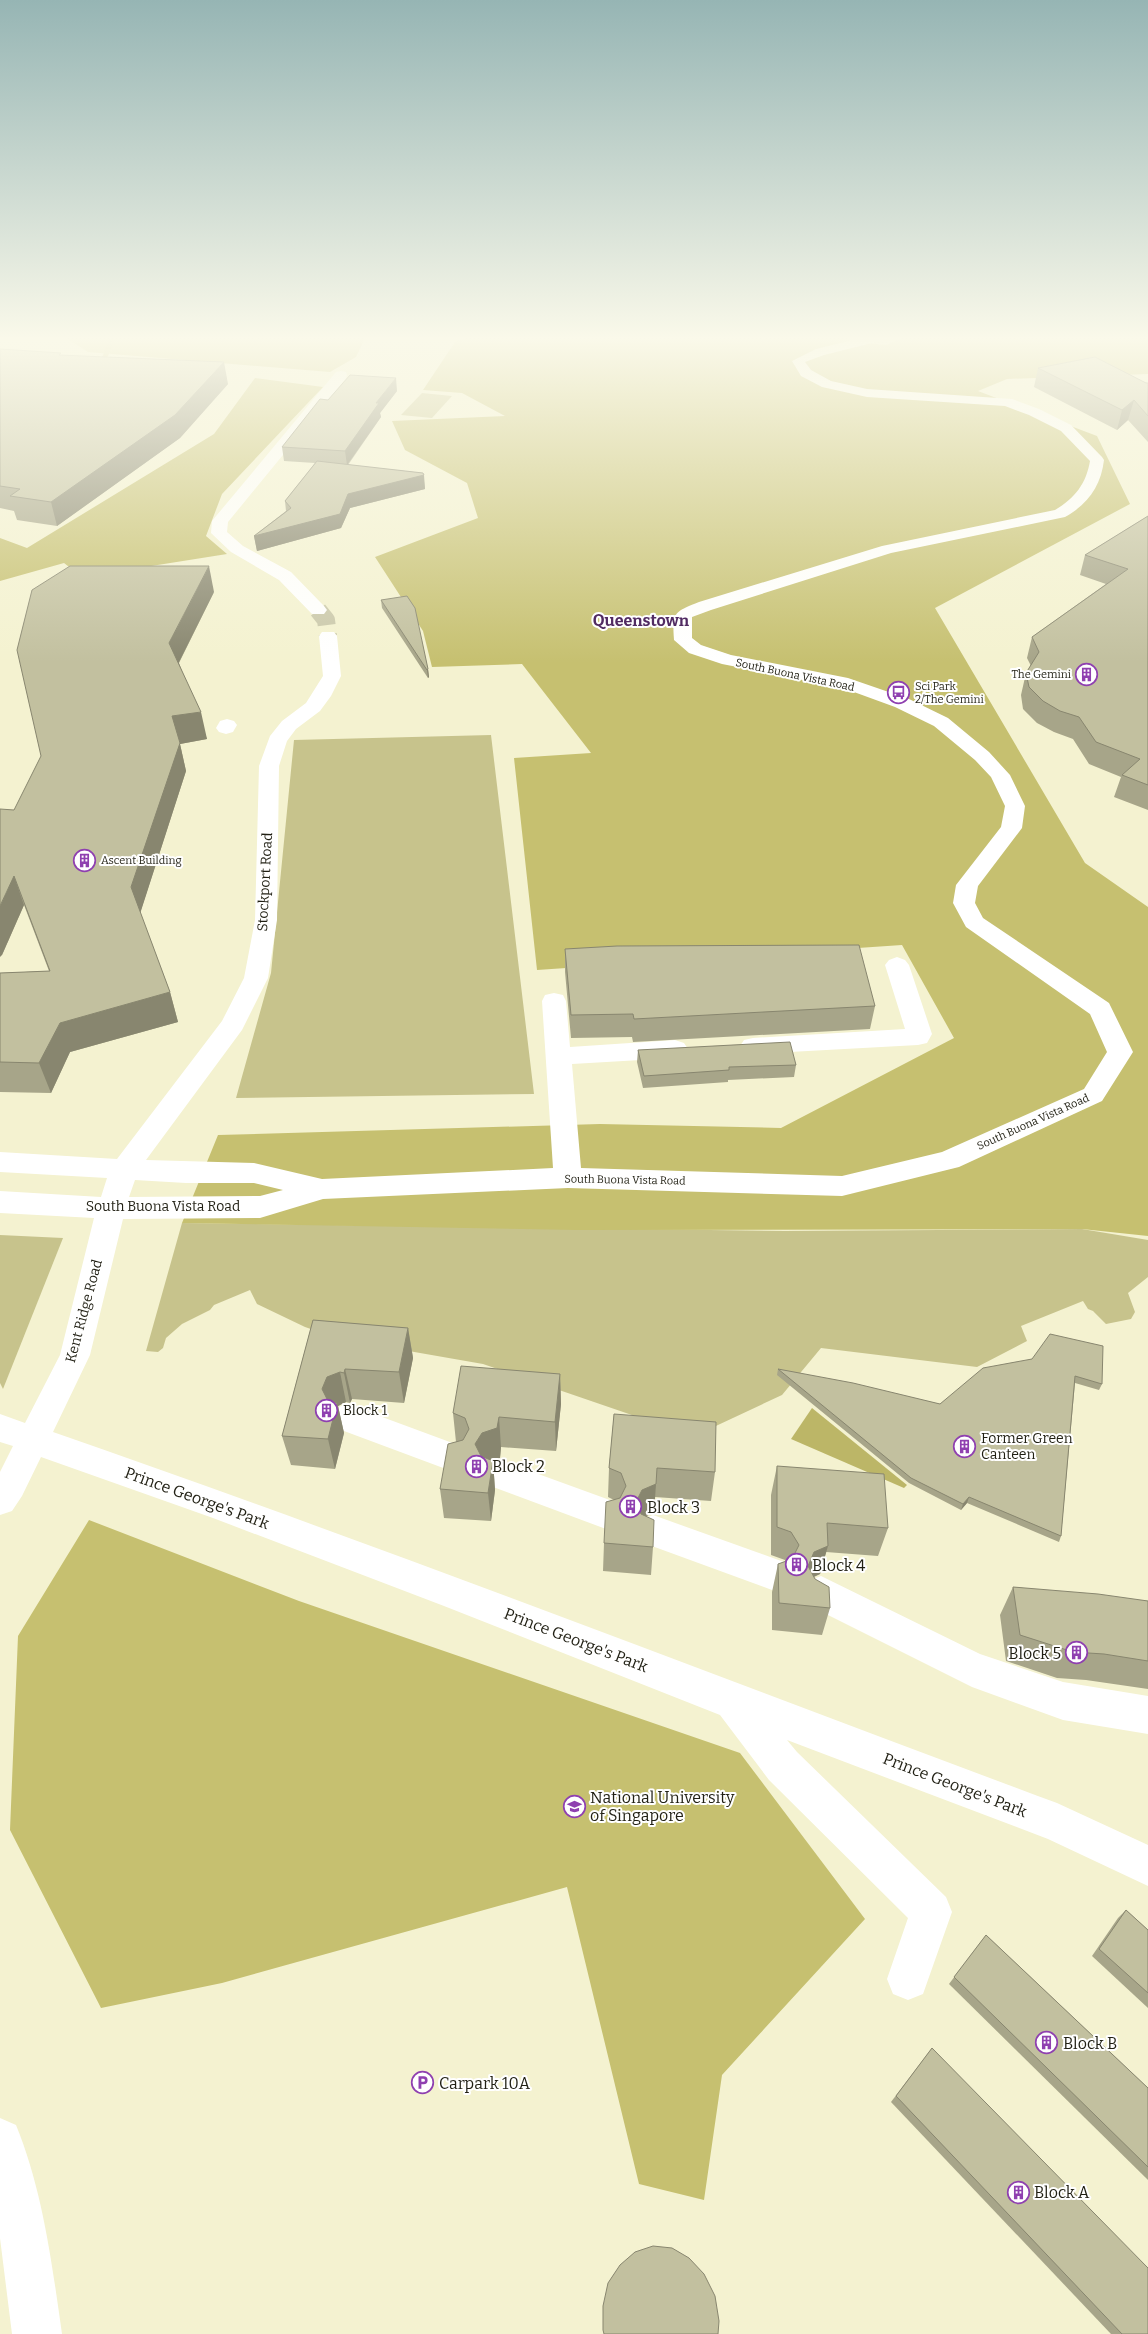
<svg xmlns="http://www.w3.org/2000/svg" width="1148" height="2334" viewBox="0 0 1148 2334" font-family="Bitter,serif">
  <rect width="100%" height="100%" fill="#f4f2d0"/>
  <!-- green -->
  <g fill="#c7c38c">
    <path d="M422,393L452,396L432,418L401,415Z"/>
    <path d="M491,735L534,1094L236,1098L271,973L294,740Z"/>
    <path d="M182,1223L785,1231L1082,1229L1148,1240V1277L1128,1293L1135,1312L1131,1319L1106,1324L1093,1311L1088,1309L1083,1301L1021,1326L1027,1341L977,1367L821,1348L782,1395L703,1432L696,1437L483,1364L340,1339L305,1327L257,1304L250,1290L214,1305L210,1310L182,1324L166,1338L163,1348L158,1352L146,1351Z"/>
    <path d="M0,1235L63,1238L3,1389L0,1383Z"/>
  </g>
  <!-- forest -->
  <g fill="#c6c070">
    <path d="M63,336H366L356,357L330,372L88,352Z"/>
    <path d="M471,336H856L842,340L886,345L907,336H1148V374L1007,379L978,391L1097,436L1130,504L935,608L1085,863L1148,907V1236L1082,1229L576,1230L182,1223L218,1135L600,1124L781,1128L954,1038L902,945L537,970L514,758L591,753L522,664L432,667L423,631L375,557L478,518L467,483L405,450L392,421L505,416L462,393L423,390L455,342Z"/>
    <path d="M255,378L323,387L222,494L206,536L227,554L82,577L64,563L0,581V538L27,548L214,434Z"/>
    <path d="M89,1520L299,1601L740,1753L865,1919L722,2075L704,2200L639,2184L567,1887L222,1983L101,2008L10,1830L18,1636Z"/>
  </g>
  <!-- water -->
  <path fill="#bcb667" d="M812,1408L907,1485L904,1488L791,1439Z"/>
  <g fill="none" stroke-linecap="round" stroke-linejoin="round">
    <!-- stream -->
    <path stroke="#bcb667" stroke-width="5" d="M103,362L113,336"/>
    <!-- minor-tunnel -->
    <path stroke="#cac8aa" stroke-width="18" stroke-dasharray="18 9" stroke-linecap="butt" d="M318,610L326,620L328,636"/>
    <!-- minor -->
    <g fill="#fff" fill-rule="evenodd">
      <path d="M869,336H890L888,339L824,355L805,362L811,370L831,381L867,389L1012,399L1039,409L1071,425L1102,457L1104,460C1101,486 1088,504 1065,517L891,553L711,610L692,617V638L701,645L731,655L848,678L909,699L948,718L989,752L1010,775L1025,806L1022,828L978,886L975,903L983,918L1109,1003L1133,1052L1102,1101L959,1167L842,1196L568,1188L323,1199L260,1218L123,1219L90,1355L53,1432C390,1549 723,1679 1057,1803L1148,1845V1886L1048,1839L787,1740L797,1752L946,1897L952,1912L923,1994L908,2000L893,1994L887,1979L908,1918L769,1780L720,1715L444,1606L213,1518L41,1457L22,1496L12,1511L0,1515V1472L13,1446L0,1442V1414L25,1423L60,1355L94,1218L0,1213V1191L101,1197L107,1178L0,1172V1152L117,1159L222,1021L244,978L255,920L259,766L270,736L282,721L306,703L323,676L319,636L322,632H334L337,636L341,676L331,696L320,711L296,729L287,741L279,766L277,920L268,978L242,1030L146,1160L254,1163L322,1179L553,1168L542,1001L545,995L554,993L563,995L566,1001L570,1047L675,1040L684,1043L688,1049L684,1055L675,1058L572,1064L581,1168L842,1176L942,1152L1084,1089L1107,1052L1090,1014L966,927L953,903L956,885L1001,827L1005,806L991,777L975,760L934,726L895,707L843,688L722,664L689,653L674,640C672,612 674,612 699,602L882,546L1055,510C1075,498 1086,484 1090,461L1061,431L1029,415L1005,406L867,397L822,387L801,376L792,361L816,349ZM135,1180L186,1183H254L283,1190L260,1196L129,1197Z"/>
      <path d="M341,371L346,372L347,375L346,378L228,522L227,532L243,546L291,572L324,606L327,610L324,614H312L279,580L231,552L211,533L212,521L336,372Z"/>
      <path d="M227,719L234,721L237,725L233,732L226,734L219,732L216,728L220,721Z"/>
      <path d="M897,957L905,960L909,965L932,1034L927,1043L918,1045L753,1054L744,1052L740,1046L744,1040L753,1038L905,1029L885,965L889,960Z"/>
      <path d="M347,1404L466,1448L470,1458L466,1468L454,1472L336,1428L331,1418L336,1408Z"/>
      <path d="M497,1459L618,1503L623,1514L618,1525L606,1529L485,1484L480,1474L485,1464Z"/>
      <path d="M653,1515L784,1562L790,1574L784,1586L772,1590L641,1542L636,1531L641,1520Z"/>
      <path d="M821,1576L980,1654L1063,1682L1148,1696V1734L1063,1720L972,1687L808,1605L803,1593L808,1581Z"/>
      <path d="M0,2118L16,2125C43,2191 52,2264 62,2334H12L0,2238Z"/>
    </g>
  </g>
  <!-- wall -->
  <g fill="#a7a589">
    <path d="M0,349L61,355L228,384L180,438L57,526L17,520L14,511L0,508Z"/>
    <path d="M1038,368L1148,383V442L1128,420L1117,430L1034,387Z"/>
    <path d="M397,391L380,413L381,417L348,465L423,473L425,489L350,508L341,528L257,551L254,536L286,511L285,501L315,463L284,461L282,447L328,400Z"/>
    <path d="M1148,516V810L1114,797L1121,777L1089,764L1073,739L1054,732L1037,723L1023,709L1021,695L1026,673L1031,666L1027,658L1032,637L1106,584L1080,575L1085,555Z"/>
    <path d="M214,592L179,663L207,739L180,744L186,771L140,913L170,992L178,1022L70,1052L51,1093L0,1092V973L49,971L24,905L2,955L14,810Z"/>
    <path d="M381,600L428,669L429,677L428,678L382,608Z"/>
    <path d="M565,949L875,1006L870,1029L633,1042L632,1037L571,1038L565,972Z"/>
    <path d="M638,1050L796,1065L794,1077L728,1080V1082L643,1088L637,1062Z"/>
    <path d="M313,1320L408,1328L413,1358L404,1403L352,1399L350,1403L346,1402L338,1406L344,1433L335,1469L291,1465L282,1436Z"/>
    <path d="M1032,1359L1102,1384L1099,1390L1075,1383L1061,1536L1059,1542L967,1503L961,1510L909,1483L777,1375L778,1369L940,1404Z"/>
    <path d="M560,1374L561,1404L556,1451L501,1447L500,1458L492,1460L493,1461L495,1490L491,1521L444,1518L440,1489L456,1442L453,1413Z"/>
    <path d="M614,1414L715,1472L711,1501L655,1497L654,1513L646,1516L653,1547L651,1575L603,1571L604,1543L614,1500L608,1497L609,1468Z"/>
    <path d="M777,1466L888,1528L878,1556L826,1552L820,1574L814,1577L830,1608L822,1635L772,1630V1592L778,1564L785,1562V1560L771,1555V1495Z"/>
    <path d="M1013,1587L1148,1601V1689L1086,1680L1057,1678L1006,1661L1000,1615Z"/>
    <path d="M1126,1910L1148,1930V2008L1092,1956L1118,1918Z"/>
    <path d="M986,1935L1148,2088V2180L949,1984Z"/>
    <path d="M932,2048L1148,2334H1111L891,2102Z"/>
  </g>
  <!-- shaded-wall -->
  <g fill="#88866f">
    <path d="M224,362L228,384L180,438L57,526L51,502Z"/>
    <path d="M396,378L397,391L380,413L381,417L347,465L345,451L376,403Z"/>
    <path d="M1134,400L1128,420L1117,430L1122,410Z"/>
    <path d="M424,475L425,489L350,508L341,528L257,551L254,536L348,494Z"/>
    <path d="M209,566L214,592L175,670L169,643Z"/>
    <path d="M428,669L429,677L428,678L427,670Z"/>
    <path d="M201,712L207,739L180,744L186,771L139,917L131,887L172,716Z"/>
    <path d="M14,876L24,905L2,955L0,957V906Z"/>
    <path d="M170,992L178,1022L70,1052L51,1093L39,1063L60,1023Z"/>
    <path d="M408,1328L413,1358L404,1403L399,1372Z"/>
    <path d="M345,1369L352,1399L350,1403L344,1373Z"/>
    <path d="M340,1372L346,1402L338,1406L344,1433L335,1469L328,1439L329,1419L322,1389L327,1377Z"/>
    <path d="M560,1374L561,1404L556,1451L555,1422Z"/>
    <path d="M499,1417L501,1447L500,1458L484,1462L478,1473L475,1444L482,1433Z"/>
    <path d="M493,1461L495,1490L491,1521L488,1493Z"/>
    <path d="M656,1484L654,1513L640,1518L636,1502L642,1490Z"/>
    <path d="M969,1497L967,1503L961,1510L963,1504Z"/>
    <path d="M828,1546L820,1574L806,1580L808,1566L814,1552Z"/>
  </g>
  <!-- building -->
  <g fill="#c2c09f" stroke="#88866f">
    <path d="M0,349L61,353L59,355L224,362L175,415L51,502L10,496L20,489L0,486Z"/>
    <path d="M1095,357L1146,383H1148V416L1134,400L1122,410L1038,368Z"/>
    <path d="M350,375L396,378L376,403H379L345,451L282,447L320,399L328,400Z"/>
    <path d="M317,461L423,473L424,475L348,494L340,514L254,536L291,508L285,501Z"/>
    <path d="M1148,516V785L1122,775L1140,759L1096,742L1079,717L1060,711L1043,701L1029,687L1026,673L1039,652L1032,637L1128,569L1085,555Z"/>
    <path d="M70,566H209L169,643L201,712L172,716L180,743L131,887L170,992L60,1023L39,1063L0,1062V973L50,971L14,876L0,906V809L14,810L41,756L17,650L32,590Z"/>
    <path d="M407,596L415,608L428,669L427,670L381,600Z"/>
    <path d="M859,945L875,1006L634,1019L633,1014L571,1015L565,949L617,946Z"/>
    <path d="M790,1042L796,1065L729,1067V1070L644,1076L638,1050Z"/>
    <path d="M313,1320L408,1328L399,1372L345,1369L344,1373L340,1372L327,1377L322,1389L327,1399L337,1403L328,1439L282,1436Z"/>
    <path d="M1050,1334L1103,1346L1102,1384L1075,1376L1061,1536L969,1497L963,1504L911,1478L778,1369L853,1383L940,1404L983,1368L1032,1359Z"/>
    <path d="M461,1366L560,1374L555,1422L499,1417L497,1428L482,1433L475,1444L481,1456L493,1461L488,1493L440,1489L448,1444L463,1440L469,1429L465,1418L453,1413Z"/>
    <path d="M614,1414L716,1422L715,1472L657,1468L656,1484L642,1490L636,1502L641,1514L654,1520L653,1547L604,1543L606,1502L620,1498L626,1486L621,1473L609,1468Z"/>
    <path d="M777,1466L884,1474L888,1528L827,1523L828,1546L814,1552L808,1566L815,1579L829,1587L830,1608L779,1603L778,1564L792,1559L799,1545L791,1532L777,1527Z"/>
    <path d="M1013,1587L1098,1594L1148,1601V1661L1104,1654L1073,1652L1020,1635Z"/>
    <path d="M1126,1910L1148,1930V1993L1099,1949Z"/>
    <path d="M986,1935L1148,2088V2167L954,1977Z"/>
    <path d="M932,2048L1148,2268V2334H1122L896,2096Z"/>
    <path d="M653,2246L672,2248L689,2258L704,2274L715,2296L719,2321L718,2334H604L603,2330V2306L608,2283L620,2265L635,2252Z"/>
  </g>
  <!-- sky -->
  <linearGradient id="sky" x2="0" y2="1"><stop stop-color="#96b5b4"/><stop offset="0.51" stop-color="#faf9ea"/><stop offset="1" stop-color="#faf9ea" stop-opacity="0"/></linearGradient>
  <rect width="1148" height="663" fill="url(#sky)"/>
  <!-- icons -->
  <defs>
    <symbol id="building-ring" viewBox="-11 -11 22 22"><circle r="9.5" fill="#fff" stroke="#8f40b0" stroke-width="1.5"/><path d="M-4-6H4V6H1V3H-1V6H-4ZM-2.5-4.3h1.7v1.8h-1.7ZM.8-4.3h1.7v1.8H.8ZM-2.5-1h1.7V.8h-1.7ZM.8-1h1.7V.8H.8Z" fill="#8f40b0"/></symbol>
    <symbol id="bus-ring" viewBox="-11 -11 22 22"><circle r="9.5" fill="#fff" stroke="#8f40b0" stroke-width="1.5"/><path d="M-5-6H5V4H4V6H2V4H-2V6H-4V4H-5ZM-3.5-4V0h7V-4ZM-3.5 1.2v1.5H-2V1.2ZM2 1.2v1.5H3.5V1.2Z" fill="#8f40b0"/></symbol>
    <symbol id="university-ring" viewBox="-11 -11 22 22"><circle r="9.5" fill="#fff" stroke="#8f40b0" stroke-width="1.5"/><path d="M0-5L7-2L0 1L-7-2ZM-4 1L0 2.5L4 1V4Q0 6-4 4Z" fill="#8f40b0"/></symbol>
    <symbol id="parking-ring" viewBox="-11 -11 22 22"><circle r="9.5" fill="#fff" stroke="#8f40b0" stroke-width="1.5"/><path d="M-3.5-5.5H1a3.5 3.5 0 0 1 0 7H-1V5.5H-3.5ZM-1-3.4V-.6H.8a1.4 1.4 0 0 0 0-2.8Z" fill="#8f40b0"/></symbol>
  </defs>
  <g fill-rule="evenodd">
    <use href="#building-ring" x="1074" y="662" width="25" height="25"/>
    <use href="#bus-ring" x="886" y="680" width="25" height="25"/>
    <use href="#building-ring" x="72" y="848" width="25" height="25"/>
    <use href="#building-ring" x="314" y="1398" width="25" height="25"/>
    <use href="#building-ring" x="952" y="1434" width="25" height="25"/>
    <use href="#building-ring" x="464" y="1454" width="25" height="25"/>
    <use href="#building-ring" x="618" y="1494" width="25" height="25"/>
    <use href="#building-ring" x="784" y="1552" width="25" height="25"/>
    <use href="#building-ring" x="1064" y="1640" width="25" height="25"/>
    <use href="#university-ring" x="562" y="1794" width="25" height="25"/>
    <use href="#building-ring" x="1034" y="2030" width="25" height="25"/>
    <use href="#parking-ring" x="410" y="2070" width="25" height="25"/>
    <use href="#building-ring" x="1006" y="2180" width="25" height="25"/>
  </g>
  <g text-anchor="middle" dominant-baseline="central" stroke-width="4" stroke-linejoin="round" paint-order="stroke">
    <!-- far-poi labels -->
    <g font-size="11" fill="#201f13" stroke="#fff" text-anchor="start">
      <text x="1071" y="674" text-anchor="end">The Gemini</text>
      <text x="915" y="686">Sci Park<tspan x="915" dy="13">2/The Gemini</tspan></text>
      <text x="101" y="860">Ascent Building</text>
    </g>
    <!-- far-street labels -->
    <g font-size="11" fill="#201f13" stroke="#fff">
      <text transform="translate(795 675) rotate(12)">South Buona Vista Road</text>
      <text transform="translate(1033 1122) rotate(-24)">South Buona Vista Road</text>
      <text transform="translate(625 1180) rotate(1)">South Buona Vista Road</text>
    </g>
    <!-- street labels -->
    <g font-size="14" fill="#201f13" stroke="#fff">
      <text transform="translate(265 882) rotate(-87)">Stockport Road</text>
      <text x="163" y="1206">South Buona Vista Road</text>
      <text transform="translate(84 1311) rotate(-75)">Kent Ridge Road</text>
    </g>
    <!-- poi labels -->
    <g font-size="14" fill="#201f13" stroke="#fff" text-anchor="start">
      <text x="343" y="1410">Block 1</text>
      <text x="981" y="1438">Former Green<tspan x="981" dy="16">Canteen</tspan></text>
    </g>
    <!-- far-district labels -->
    <g font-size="16" font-weight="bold" fill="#512b62" stroke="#fff">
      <text x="641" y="620">Queenstown</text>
    </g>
    <!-- near-poi labels -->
    <g font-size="16" fill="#201f13" stroke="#fff" text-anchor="start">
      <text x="492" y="1466">Block 2</text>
      <text x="647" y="1507">Block 3</text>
      <text x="812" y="1565">Block 4</text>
      <text x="1061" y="1653" text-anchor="end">Block 5</text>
      <text x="590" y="1797">National University<tspan x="590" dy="18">of Singapore</tspan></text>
      <text x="1063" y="2043">Block B</text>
      <text x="439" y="2083">Carpark 10A</text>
      <text x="1034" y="2192">Block A</text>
    </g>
    <!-- near-street labels -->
    <g font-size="16" fill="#201f13" stroke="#fff">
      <text transform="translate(197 1498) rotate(20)">Prince George's Park</text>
      <text transform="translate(576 1640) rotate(21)">Prince George's Park</text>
      <text transform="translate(955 1785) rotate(21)">Prince George's Park</text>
    </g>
  </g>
</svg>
